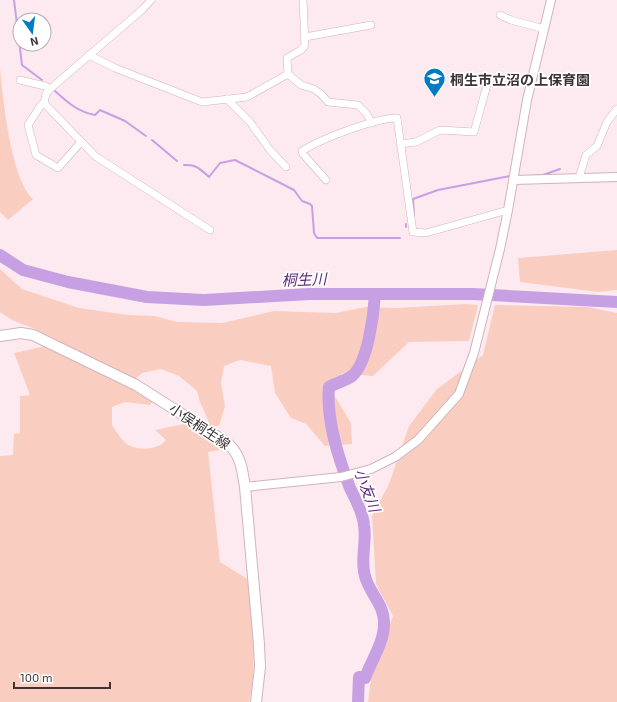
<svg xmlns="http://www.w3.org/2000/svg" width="617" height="702" viewBox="0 0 617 702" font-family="'Exo 2','Noto Sans JP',sans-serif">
  <rect width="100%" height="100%" fill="#fdeaf1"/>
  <!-- green -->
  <g fill="#f9cec0">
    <path d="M0,68C3,99 11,179 33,199L8,220L0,212Z"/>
    <path d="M617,250V290L598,292L520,282L518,258Z"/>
    <path d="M0,269L22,289L79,308L128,315L155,316L177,322L222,323L274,311L336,313L365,307L396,308L466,304L478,305L469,341L409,342L373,376L342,373L334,395L351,423L352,444L325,446L306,424L291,418L275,393L271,366L240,360L224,366L221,383L225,406L219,426L211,427L200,402L197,391L179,376L161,369L142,373L135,379L35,329L12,320L0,312Z"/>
    <path d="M495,305L588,307L617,313V702H368L372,671L393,616L376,584L372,516L389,484L409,426L437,389L483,355Z"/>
    <path d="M46,346L153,400L150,405L125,402L112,407V425C116,431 122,441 128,445C140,451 158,450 166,440L155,430L189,423L223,445L220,450L208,452L220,562L249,580C252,621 258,662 249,702H0V456L13,455L14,434L20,433V396L30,395L14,353Z"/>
  </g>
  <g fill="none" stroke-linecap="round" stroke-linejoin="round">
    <!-- stream -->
    <g stroke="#c7a0e3" stroke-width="2">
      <path d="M14,0L22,65L42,80"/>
      <path d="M55,91C67,102 78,112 95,115L100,110L125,121L146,136"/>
      <path d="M152,140L177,161"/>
      <path d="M184,165C196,164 200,169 209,177L220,163L235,160L294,190L302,201L310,204L312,206L314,233L317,238H400"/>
      <path d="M528,176L543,175L560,169"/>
      <path d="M414,216L413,199L438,190L510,176"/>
      <path d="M406,224V227"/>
    </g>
    <!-- river -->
    <g stroke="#c7a0e3" stroke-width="12">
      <path d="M0,255L23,270L68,282L147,297L204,300L309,294H473L617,302"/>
      <path d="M358,702L359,677L365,678C371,661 384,643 384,624C385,605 369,593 365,576C360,559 367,542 364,525C363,512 355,499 350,488C338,457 326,420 329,387C336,383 345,381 352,376C368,363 374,313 375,294"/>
    </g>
    <defs>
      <g id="minor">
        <path d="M151,0L143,9L50,89L46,94L44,103L95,156L210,230"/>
        <path d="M500,15L511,20L544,29"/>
        <path d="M305,37L371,25"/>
        <path d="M89,55L115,68L202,102L247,97L288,74"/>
        <path d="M288,74L301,85L314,89L321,94L328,102L358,105L366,113L372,123"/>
        <path d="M288,74L287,58L301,50L305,45L303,0"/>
        <path d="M20,80L45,86L50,89"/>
        <path d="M227,99L250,122L270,150L286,167"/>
        <path d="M44,103L41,105L28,125L36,155L58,168L81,142"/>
        <path d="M400,144L416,142L440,130L474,132L487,85"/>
        <path d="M579,178L586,155L597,146L607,122L617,109"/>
        <path d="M326,180L303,154L302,151C321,139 375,118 397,118L413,232L426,233L508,210"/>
      </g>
      <g id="tertiary">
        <path d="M514,180L617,177"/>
        <path d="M245,487L341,477L371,469L395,457L418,440L459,394L474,353L500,249L508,210L527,100L551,0"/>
      </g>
      <path id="secondary" d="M0,336L21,333L33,335L136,385L226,442C241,454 242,469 245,487L259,644L260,667L256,702"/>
    </defs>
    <!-- minor casing -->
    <use href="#minor" stroke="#d0b3bd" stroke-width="8"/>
    <!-- tertiary casing -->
    <use href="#tertiary" stroke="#d0b3bd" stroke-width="10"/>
    <!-- secondary casing -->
    <use href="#secondary" stroke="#d0b3bd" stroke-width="12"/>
    <!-- minor -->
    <use href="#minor" stroke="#fff" stroke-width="7"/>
    <!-- tertiary -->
    <use href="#tertiary" stroke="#fff" stroke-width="8"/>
    <!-- secondary -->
    <use href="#secondary" stroke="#fff" stroke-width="10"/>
  </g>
  <!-- icons -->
  <defs>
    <symbol id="school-pin" viewBox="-11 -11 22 30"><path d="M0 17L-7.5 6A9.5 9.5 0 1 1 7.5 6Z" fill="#007bc4" stroke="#fff"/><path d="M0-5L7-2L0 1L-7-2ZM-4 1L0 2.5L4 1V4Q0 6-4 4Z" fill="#fff"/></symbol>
  </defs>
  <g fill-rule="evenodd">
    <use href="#school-pin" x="422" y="66" width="25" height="34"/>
  </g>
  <g text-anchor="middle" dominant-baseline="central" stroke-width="3.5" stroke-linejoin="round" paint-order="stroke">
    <!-- poi labels -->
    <g font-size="14" font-weight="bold" fill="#3e3236" stroke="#fff" text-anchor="start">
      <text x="450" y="79">桐生市立沼の上保育園</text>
    </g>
    <!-- street labels -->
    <g font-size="14" fill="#3e3236" stroke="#fff">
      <text transform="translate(200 426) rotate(34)">小俣桐生線</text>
    </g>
    <!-- water labels -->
    <g font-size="15" font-style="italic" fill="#5d2c7a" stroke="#fff">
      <text transform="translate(304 279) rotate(-2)">桐生川</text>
      <text transform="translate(368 490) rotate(69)">小友川</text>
    </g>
  </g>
  <!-- north arrow -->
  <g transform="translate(32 32) rotate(166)"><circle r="19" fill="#ffffff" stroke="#b2adaf"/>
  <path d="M0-3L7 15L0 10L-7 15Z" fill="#007bc4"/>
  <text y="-6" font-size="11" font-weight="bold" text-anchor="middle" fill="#3e3236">N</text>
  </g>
  <!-- scale -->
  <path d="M14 682v6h96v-6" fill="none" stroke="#3e3236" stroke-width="2"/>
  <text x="20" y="682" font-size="12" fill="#3e3236" stroke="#ffffff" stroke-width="3" paint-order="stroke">100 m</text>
</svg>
